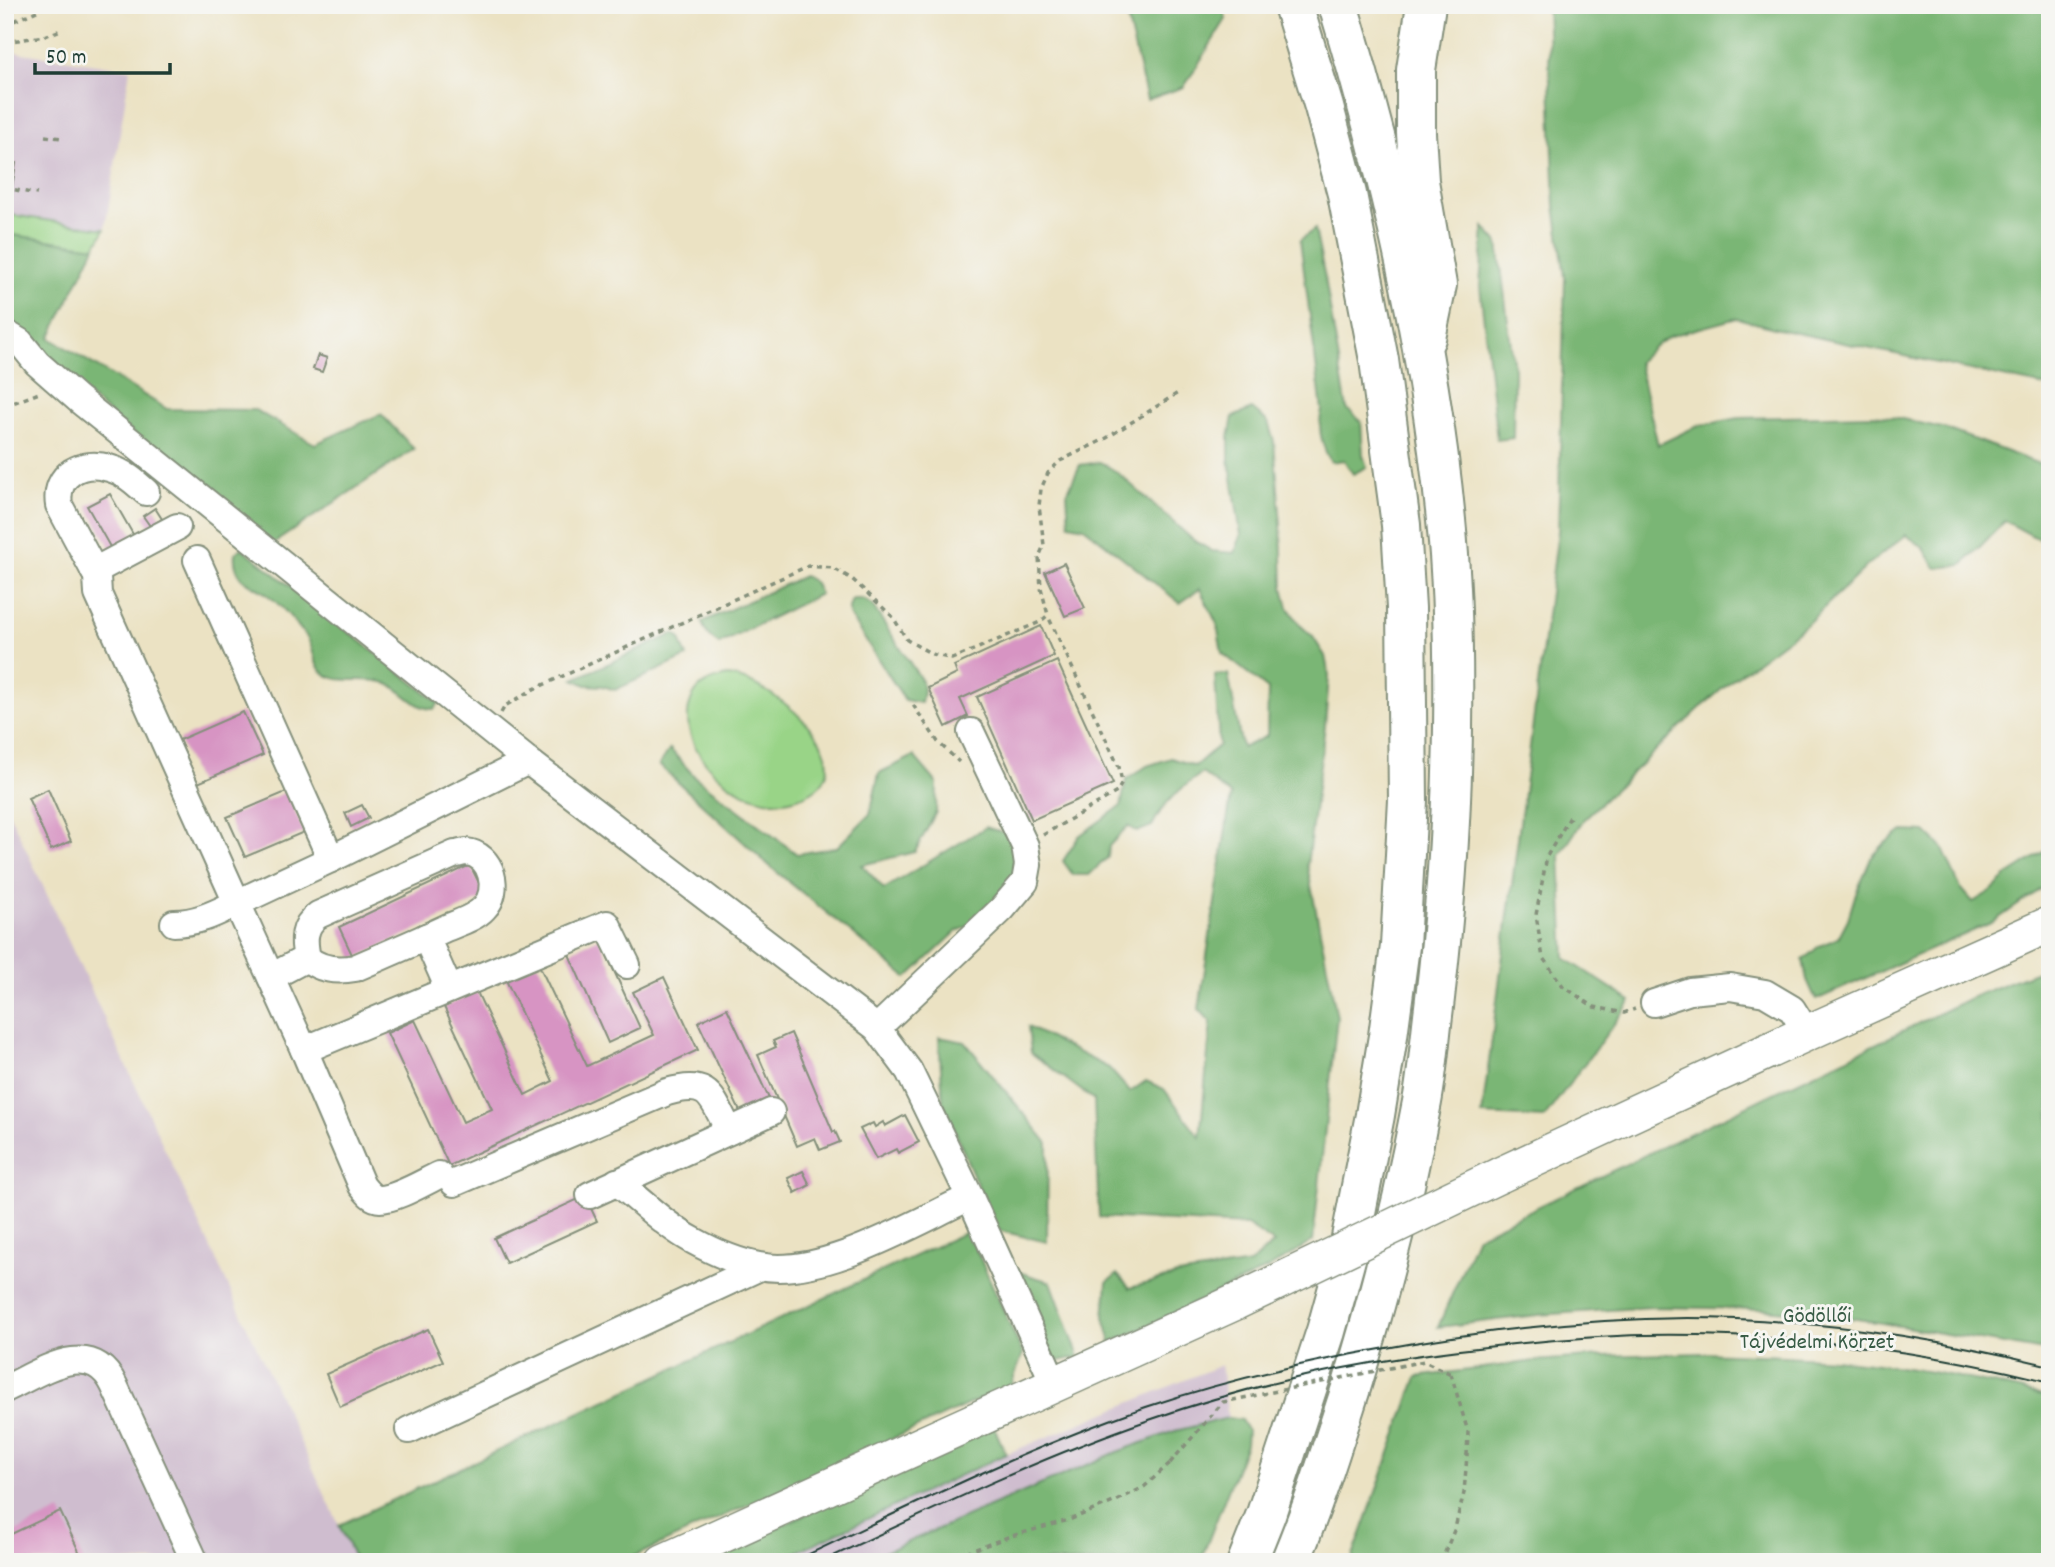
<svg xmlns="http://www.w3.org/2000/svg" width="2055" height="1567" viewBox="0 0 2055 1567" font-family="Dekko,sans-serif">
  <rect width="100%" height="100%" fill="#f6f6f2"/>
  <filter id="ink" filterUnits="userSpaceOnUse"><feTurbulence type="fractalNoise" baseFrequency=".0143" numOctaves="2"/><feDisplacementMap in="SourceGraphic" scale="14" xChannelSelector="R" yChannelSelector="G"/><feConvolveMatrix kernelMatrix="1 2 1 2 8 2 1 2 1" color-interpolation-filters="sRGB"/></filter>
  <filter id="wash" filterUnits="userSpaceOnUse"><feTurbulence type="fractalNoise" baseFrequency=".00686" numOctaves="4" result="noise"/><feDisplacementMap in="SourceGraphic" scale="28" xChannelSelector="R" yChannelSelector="G"/><feGaussianBlur stdDeviation="1.57" result="paint"/><feColorMatrix in="noise" values="0 0 0 0 0 0 0 0 0 0 0 0 0 0 0 0 0 1.4 0 .05"/><feComposite in="paint" operator="in"/></filter>
  <g filter="url(#wash)">
    <rect width="100%" height="100%" fill="#ebe2c3"/>
    <!-- industrial -->
    <g fill="#cfbdcf">
      <path d="M8,51L130,69L105,229L5,214V70Z"/>
      <path d="M5,804L339,1525L356,1562H5Z"/>
      <path d="M1221,1365L1228,1418L1175,1431L1117,1452L861,1562H775L1006,1454Z"/>
    </g>
    <!-- green -->
    <g fill="#99d487" stroke="#5c885e" stroke-width="2">
      <path d="M5,214L105,229L95,247L5,234Z"/>
      <path d="M727,676C777,680 885,778 790,800C741,811 670,749 692,698C695,692 700,686 706,683C712,679 720,678 727,676Z"/>
    </g>
    <!-- forest -->
    <g fill="#7ab674" stroke="#4c7a54" stroke-width="2">
      <path d="M1124,5H1223L1226,19L1184,87L1147,100Z"/>
      <path d="M1547,5H2050V387L1778,329L1737,318L1670,336L1652,348L1638,362L1658,445L1697,426L1739,418L1873,415L1898,418L1946,429L2050,468V545L2005,521L1962,565L1936,568L1923,547L1906,535L1868,565L1806,625L1732,680L1698,710L1584,819L1560,855L1565,958L1631,1001L1544,1118L1482,1115L1558,531L1565,277L1555,206Z"/>
      <path d="M1484,227L1498,243L1514,369L1513,438L1497,440L1480,286Z"/>
      <path d="M1315,229L1325,278L1347,409L1361,421L1363,455L1367,467L1353,474L1344,460L1331,462C1321,445 1317,429 1322,410L1300,240Z"/>
      <path d="M5,234L95,247L50,338L167,409L255,410L315,444L381,414L414,449L268,547L5,326Z"/>
      <path d="M1252,409L1268,422L1274,442L1281,524L1283,587L1288,607L1299,624L1313,637L1325,656L1329,676L1325,726L1307,865L1337,1017L1313,1241L1269,1268L1111,1343L1104,1317L1107,1282L1117,1274L1130,1288L1177,1275L1250,1264L1274,1243L1247,1225L1099,1217L1094,1100L1031,1053L1028,1027L1109,1068L1130,1092L1146,1081L1164,1089L1200,1137L1211,1022L1199,1009L1231,795L1202,773C1179,790 1165,800 1152,826L1137,832L1128,826L1109,846L1108,857L1089,875H1073L1063,861L1079,836L1121,806L1126,780L1147,766L1171,758L1195,766L1219,745L1215,675L1228,674L1242,748L1267,736L1268,689L1222,653L1217,624L1200,589L1180,603L1084,527L1069,524L1067,493L1080,465L1100,462L1117,472L1192,539L1212,551L1235,553L1241,535L1229,459V437L1233,417Z"/>
      <path d="M242,548L439,703L434,709C413,709 403,687 383,682C366,677 338,684 325,674C312,665 315,648 306,636C293,620 282,605 265,593C258,588 248,584 242,578C236,571 234,562 235,553Z"/>
      <path d="M804,576L815,583L820,594L719,644C710,638 705,633 702,622Z"/>
      <path d="M852,599H862L872,605L922,681L923,691L921,703L905,700L849,615V608Z"/>
      <path d="M674,634L679,637L687,657L615,690L603,686L586,685L574,679Z"/>
      <path d="M670,749L695,777L797,854L837,847L870,814L879,773L914,756L937,783L936,812L915,852L862,865L884,889L986,827L1011,835L1025,859L986,919L957,931L907,978L773,869L659,765Z"/>
      <path d="M1903,831L1926,832L1942,847L1960,887L1973,902L1991,891L2008,875L2050,848V883L1993,922L1816,1000L1807,980L1803,960L1819,946L1838,938L1848,919L1855,896L1871,858L1885,843Z"/>
      <path d="M2050,966V1352L1882,1323L1825,1314L1763,1309L1652,1307L1538,1315L1438,1327L1477,1236L1979,994Z"/>
      <path d="M939,1037L965,1042L1048,1143L1047,1242L996,1230L943,1102Z"/>
      <path d="M968,1231L1023,1354L1011,1385L622,1562H356L339,1525Z"/>
      <path d="M1012,1270L1051,1282L1079,1357L1053,1362Z"/>
      <path d="M1703,1353C1750,1355 1797,1355 1843,1360C1912,1367 1983,1380 2050,1398V1562H1351L1417,1377L1535,1361L1602,1356Z"/>
      <path d="M1228,1418L1241,1420L1247,1430L1246,1444L1200,1562H861L1117,1452L1175,1431Z"/>
      <path d="M994,1427L1006,1454L775,1562H703Z"/>
    </g>
    <g id="blocks">
      <!-- building -->
      <g fill="#d794c3">
        <path d="M5,161L16,163L12,187L5,186Z"/>
        <path d="M318,355L327,358L322,372L313,369Z"/>
        <path d="M110,494L138,543L115,556L87,506Z"/>
        <path d="M155,508L162,519L150,526L143,516Z"/>
        <path d="M1064,563L1085,608L1065,616L1045,572Z"/>
        <path d="M1041,626L1054,656L960,699L968,716L946,727L928,688L957,674L954,666Z"/>
        <path d="M1057,661L1113,784L1032,820L977,697Z"/>
        <path d="M243,712L263,755L198,783L179,740Z"/>
        <path d="M48,789L71,841L51,850L28,798Z"/>
        <path d="M286,792L304,832L245,857L227,817Z"/>
        <path d="M362,805L369,818L351,827L345,813Z"/>
        <path d="M470,865L486,897L354,959L339,927Z"/>
        <path d="M599,938L640,1028L608,1043L568,952Z"/>
        <path d="M538,963L587,1066L654,1035L633,992L664,977L698,1050L449,1166L387,1033L415,1020L463,1122L492,1109L444,1007L477,992L525,1095L553,1081L505,978Z"/>
        <path d="M727,1008L772,1105L743,1118L698,1022Z"/>
        <path d="M791,1033L833,1132L835,1131L840,1142L820,1150L815,1138L797,1146L758,1055L776,1047L773,1041Z"/>
        <path d="M905,1115L919,1142L898,1153L896,1149L876,1159L860,1129L873,1123L875,1127L883,1122L885,1126Z"/>
        <path d="M803,1171L810,1185L795,1193L788,1178Z"/>
        <path d="M585,1196L597,1221L506,1263L494,1238Z"/>
        <path d="M428,1329L443,1361L340,1407L326,1374Z"/>
        <path d="M60,1511L84,1562H5V1537Z"/>
      </g>
    </g>
  </g>
  <g filter="url(#ink)">
    <use href="#blocks" fill-opacity="0" stroke="#85907c" stroke-width="2"/>
    <g fill="none" stroke-linecap="round" stroke-linejoin="round">
      <defs>
        <g id="minor">
          <path d="M5,333L20,342L37,363L79,400L528,761L877,1028L909,1071L970,1197L1055,1385"/>
          <path d="M146,492C135,482 124,472 109,468C82,460 54,474 59,505L97,576L98,594L237,903L331,859L528,761"/>
          <path d="M197,560L331,859"/>
          <path d="M94,571L177,527"/>
          <path d="M174,923C197,923 216,913 237,903L304,1050L607,924L627,965"/>
          <path d="M426,937L449,989"/>
          <path d="M271,977L307,958C303,940 303,926 318,915L455,854C459,854 462,852 466,852C492,854 501,891 484,908C475,918 458,923 446,928C416,942 385,955 355,968C338,971 320,970 307,958"/>
          <path d="M1654,1003L1690,991L1730,987L1765,993L1792,1009L1807,1033"/>
          <path d="M877,1028L1002,909L1025,882L1028,865L1025,846L971,732"/>
          <path d="M304,1050L362,1186C367,1192 372,1199 380,1199C396,1199 424,1182 439,1175"/>
          <path d="M617,1182C642,1202 666,1226 694,1241C714,1252 737,1262 759,1266C821,1279 914,1223 970,1197"/>
          <path d="M454,1183L667,1092C710,1080 711,1096 729,1131"/>
          <path d="M590,1195L771,1112"/>
          <path d="M5,1389C40,1373 90,1336 114,1385L195,1562"/>
          <path d="M409,1430L760,1267"/>
        </g>
        <g id="major">
          <path d="M1500,1175L1807,1033L2050,924"/>
          <path d="M663,1562L1236,1302"/>
        </g>
        <g id="highway">
          <path d="M1426,338L1437,285L1419,181L1416,133V70L1426,5"/>
          <path d="M1247,1562L1266,1514L1326,1331L1349,1248L1375,1115L1388,1036L1400,946L1408,800L1406,608L1401,525L1379,360L1347,194L1324,107L1293,5"/>
          <path d="M1290,1562C1314,1505 1332,1447 1351,1388C1380,1294 1404,1199 1422,1102C1428,1070 1430,1038 1434,1007C1445,914 1452,821 1453,728C1454,659 1453,589 1446,520C1429,346 1389,173 1338,5"/>
        </g>
      </defs>
      <!-- minor casing -->
      <use href="#minor" stroke="#85907c" stroke-width="30"/>
      <!-- major casing -->
      <use href="#major" stroke="#85907c" stroke-width="38"/>
      <!-- highway casing -->
      <use href="#highway" stroke="#85907c" stroke-width="42"/>
      <!-- path -->
      <g stroke="#85907c" stroke-width="3.5" stroke-dasharray="5 5" stroke-linecap="butt">
        <path d="M5,25L50,5"/>
        <path d="M5,42L45,36L61,30"/>
        <path d="M45,136L61,138"/>
        <path d="M5,188L37,194"/>
        <path d="M5,406L39,393"/>
        <path d="M913,705L938,742L959,762"/>
        <path d="M501,713L505,706L534,689L808,566L833,568L852,579L893,617L907,640L932,654L952,659L1040,622L1048,615L1041,588L1039,557L1044,545L1039,506L1041,489L1048,473L1060,461L1105,439L1181,391"/>
        <path d="M1570,817L1547,856L1536,915L1543,958L1563,986L1594,1007L1624,1013L1635,1009"/>
        <path d="M1043,835L1117,792L1122,783L1119,767L1048,616"/>
        <path d="M949,1562L952,1558L1008,1537L1069,1520L1116,1501L1144,1487L1170,1463"/>
        <path d="M1441,1562L1455,1528L1464,1493L1467,1455L1468,1432L1451,1374"/>
      </g>
      <!-- minor -->
      <use href="#minor" stroke="#fff" stroke-width="26"/>
      <!-- major -->
      <use href="#major" stroke="#fff" stroke-width="35"/>
      <!-- highway -->
      <use href="#highway" stroke="#fff" stroke-width="38"/>
      <!-- tram -->
      <g stroke="#1f3d34" stroke-width="2">
        <path d="M792,1562C909,1507 1024,1449 1146,1407C1220,1382 1297,1364 1375,1350C1477,1331 1582,1319 1687,1318C1808,1318 1932,1337 2050,1366"/>
        <path d="M821,1562C929,1511 1036,1459 1149,1420C1257,1382 1372,1359 1486,1347C1539,1341 1591,1336 1645,1335C1780,1333 1918,1349 2050,1382"/>
      </g>
      <defs>
        <path id="major-bridge" d="M1236,1302L1500,1175"/>
      </defs>
      <!-- major-bridge casing -->
      <use href="#major-bridge" stroke="#85907c" stroke-width="38" stroke-linecap="butt"/>
      <!-- path-bridge -->
      <path stroke="#85907c" stroke-width="3.5" stroke-dasharray="5 5" stroke-linecap="butt" d="M1170,1463L1223,1402L1424,1361L1451,1374"/>
      <!-- major-bridge -->
      <use href="#major-bridge" stroke="#fff" stroke-width="35"/>
    </g>
  </g>
  <g text-anchor="middle" dominant-baseline="central" stroke-width="6" stroke-linejoin="round" paint-order="stroke">
    <!-- park labels -->
    <g font-size="23" fill="#375b45" stroke="#f6f6f2">
      <text x="1817" y="1317">Gödöllői<tspan x="1817" dy="26">Tájvédelmi Körzet</tspan></text>
    </g>
  </g>
  <!-- margin -->
  <rect width="2055" height="1567" fill="none" stroke="#f6f6f2" stroke-width="28"/>
  <!-- scale -->
  <path d="M35 63v10h135v-10" fill="none" stroke="#1f3d34" stroke-width="3.5"/>
  <text x="46" y="63" font-size="21" fill="#1f3d34" stroke="#f6f6f2" stroke-width="5" paint-order="stroke">50 m</text>
</svg>
